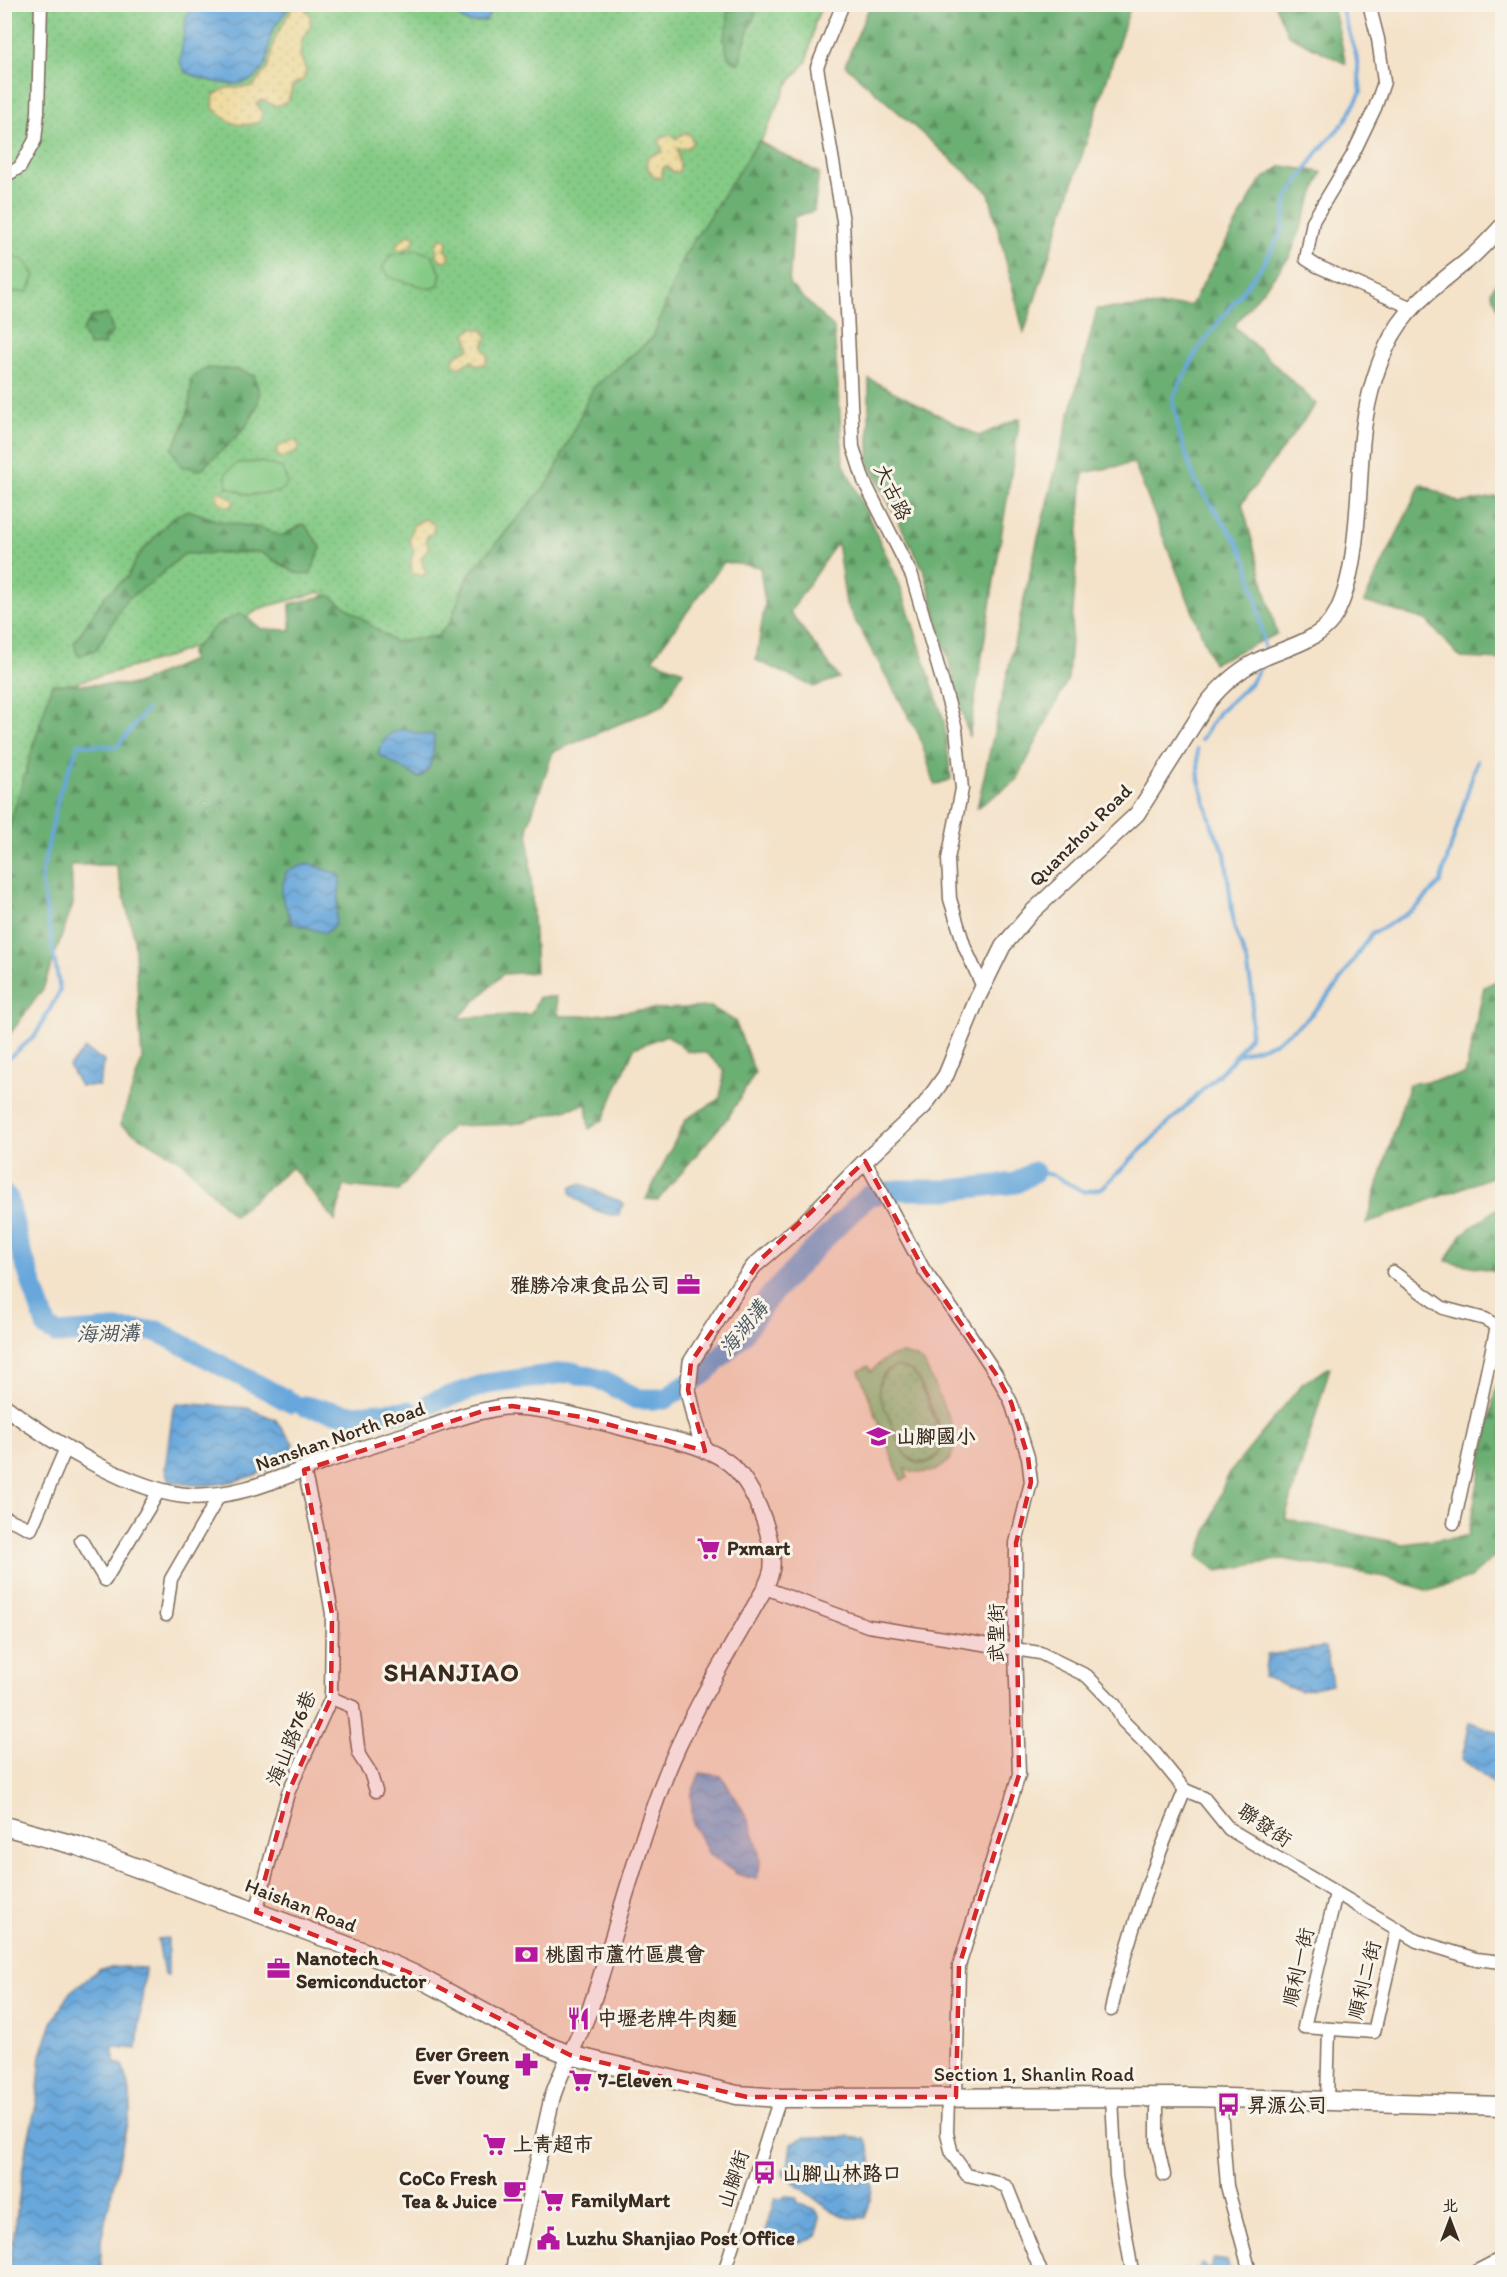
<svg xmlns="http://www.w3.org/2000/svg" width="1507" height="2277" viewBox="0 0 1507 2277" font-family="Itim,'LXGW WenKai TC',sans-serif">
  <defs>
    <pattern id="grass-dots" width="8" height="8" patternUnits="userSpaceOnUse" patternTransform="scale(1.5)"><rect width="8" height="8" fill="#85cb86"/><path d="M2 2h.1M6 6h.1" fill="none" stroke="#74ae73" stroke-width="1.8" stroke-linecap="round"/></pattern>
    <pattern id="forest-firs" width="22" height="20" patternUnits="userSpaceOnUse" patternTransform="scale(1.5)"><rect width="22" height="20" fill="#6caf73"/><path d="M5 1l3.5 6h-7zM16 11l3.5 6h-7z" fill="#5a8f5e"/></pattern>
    <pattern id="sand-dots" width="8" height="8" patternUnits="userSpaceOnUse" patternTransform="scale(1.5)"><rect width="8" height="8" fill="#eeda9e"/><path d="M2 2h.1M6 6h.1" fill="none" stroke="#cdbb88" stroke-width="1.8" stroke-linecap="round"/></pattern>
    <pattern id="water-waves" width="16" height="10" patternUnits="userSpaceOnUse" patternTransform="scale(1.5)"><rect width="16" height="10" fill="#68a7db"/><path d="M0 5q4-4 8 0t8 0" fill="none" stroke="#5788b1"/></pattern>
  </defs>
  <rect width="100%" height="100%" fill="#f7f3e8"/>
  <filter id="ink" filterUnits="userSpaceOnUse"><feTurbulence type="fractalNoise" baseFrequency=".0167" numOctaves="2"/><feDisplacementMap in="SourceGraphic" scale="12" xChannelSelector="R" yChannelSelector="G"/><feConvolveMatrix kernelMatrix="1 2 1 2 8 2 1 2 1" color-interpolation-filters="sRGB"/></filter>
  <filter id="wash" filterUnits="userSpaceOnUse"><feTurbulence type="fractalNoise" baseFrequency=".008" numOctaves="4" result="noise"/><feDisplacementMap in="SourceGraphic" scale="24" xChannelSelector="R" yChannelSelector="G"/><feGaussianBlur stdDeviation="1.35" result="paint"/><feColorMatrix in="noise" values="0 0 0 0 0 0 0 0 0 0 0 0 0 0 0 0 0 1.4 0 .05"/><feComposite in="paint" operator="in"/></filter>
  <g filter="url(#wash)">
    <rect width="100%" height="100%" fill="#f4e2c9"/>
    <!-- grass -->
    <g fill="url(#grass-dots)" stroke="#607a52" stroke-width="1.5">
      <path d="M5,5H822L815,22L807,61L788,84L682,308L454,640L387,649L320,592L261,608L204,643L162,659L77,682L5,881Z"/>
      <path d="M898,1366L912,1371L917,1377L941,1434V1450C931,1466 915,1467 903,1452L879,1394C878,1379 884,1369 898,1366Z"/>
    </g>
    <!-- forest -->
    <g fill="url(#forest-firs)" stroke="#546c48" stroke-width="1.5">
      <path d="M727,5H759L747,34L739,64L728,57L724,39L728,24Z"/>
      <path d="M870,5H1131L1024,333L989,193L845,65Z"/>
      <path d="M1275,5H1333L1346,64L1288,35Z"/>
      <path d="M758,141L819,173L814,211L794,217L789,284L834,328L843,462L900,585L944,721L951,779L935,785L919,735L846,604L837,542L790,612L839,678L814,687L756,660L765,604L760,567L724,562L652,659L683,671L664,705L553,752L528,825L536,972L503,974L458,1018L531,1014L539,997H556L559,1016H586L637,1010L711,1007L735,1021L755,1073L729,1116L658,1200L646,1199L686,1119L720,1099L724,1070L706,1053L687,1051L667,1035L634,1048L603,1120L589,1129L586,1104L514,1124L451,1126L399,1191L344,1186L335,1221L292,1167L234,1216L182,1161L120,1125L142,1060L134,937L116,865H71L73,904L43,989L5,1041V840L52,684L134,685L192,660L190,653L216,625L241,613L262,629L291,630L290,604L329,595L395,642L438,636L450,622L467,577L551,479L593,388L653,337L683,257Z"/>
      <path d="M1282,166L1322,172L1290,256L1234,326L1316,404L1242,503L1277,634L1213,663L1134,463L1083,473L1068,679L1017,780L977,808L1037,542L1097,309L1191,305L1260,181Z"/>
      <path d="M1502,273V319L1491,291Z"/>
      <path d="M107,314L113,331L103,345L89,346L82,331L91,317Z"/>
      <path d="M206,368L239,370L254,376C255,381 259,388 259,394C257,428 222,447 201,470L181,466L172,450C186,423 191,410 191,379Z"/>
      <path d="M869,379L979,436L1020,418L969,737L925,573L869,464Z"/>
      <path d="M1421,484L1460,503L1502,496V660L1461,658L1426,620L1364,602Z"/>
      <path d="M188,510L218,521L261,528L281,536L304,524L321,547L310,575L296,573L260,552L184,554L152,582L126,600L96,650L78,656L74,643L105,596L128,576L138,556L173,517Z"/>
      <path d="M1502,978V1173L1366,1224L1409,1084L1465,1075L1484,987Z"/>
      <path d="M1502,1205V1272L1446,1261L1462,1234Z"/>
      <path d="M1502,1355V1550L1470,1578L1429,1591L1385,1577L1283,1559L1218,1571L1198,1557L1227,1476L1303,1383L1330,1367L1285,1519L1403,1544L1468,1536Z"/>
    </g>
    <!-- sand -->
    <g fill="url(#sand-dots)" stroke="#94825e" stroke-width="1.5">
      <path d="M300,4L310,14L311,25L302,39L300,55L306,71L304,79L293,85L288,101L276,106L262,100L256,103L262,112L260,122C239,129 228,123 213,108L214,95L226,88L252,87L268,68L275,38L291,10Z"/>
      <path d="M689,133L693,142L688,148L677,149L680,166L679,172H673L666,166L663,168L661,178H655L648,169L647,157L663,152L659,143L662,137L670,135L676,139L682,134Z"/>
      <path d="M409,234L414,236V244L403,250L397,249L396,245Z"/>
      <path d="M442,238L448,241L445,249L450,255L448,260L442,261L437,256L436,244Z"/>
      <path d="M473,328L484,331L487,338L483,346L488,357L485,365H476L472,360L459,368L453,364L454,357L470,348L466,334Z"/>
      <path d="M289,441H296L299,446L298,451L282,458L277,455V448L281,445L288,444Z"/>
      <path d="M221,491L233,500V504L230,507C222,506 217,502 216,493Z"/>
      <path d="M425,519L434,524L433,533L427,536L426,541L429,547L421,559L426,573L422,576L412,574L411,562L414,550L409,541L413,525Z"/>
    </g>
    <!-- pitch -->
    <g fill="#85cb86" stroke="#607a52" stroke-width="1.5" fill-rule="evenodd">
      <path d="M416,250L432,255L441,274L438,286L431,289L391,278L382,268L391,255Z"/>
      <path d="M5,255L24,260L35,275L28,292H5Z"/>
      <path d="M261,462L282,468L288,483L279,492L249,495L227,487L226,473L237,463Z"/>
      <path d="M902,1354L915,1357L924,1363L956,1434C955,1466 935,1479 905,1469L908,1478L901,1480L859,1371L868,1366L871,1372C881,1361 887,1356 902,1354ZM898,1366L912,1371L917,1377C926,1396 961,1454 926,1463C916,1465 909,1460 903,1452L879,1394C878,1379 883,1369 898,1366Z"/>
    </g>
    <!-- water -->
    <g fill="url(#water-waves)" stroke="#52687c" stroke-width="1.5">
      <path d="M192,5V4L291,5C285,13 277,22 272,32C268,40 270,51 267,60C254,97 212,83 185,72L180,62L186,17Z"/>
      <path d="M439,5H494L486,21L469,23Z"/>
      <path d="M403,729L419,734L434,735C434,752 433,769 419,778L378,754C383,738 387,733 403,729Z"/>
      <path d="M309,863L341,876L335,925L325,933L292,923L281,894L286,872Z"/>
      <path d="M85,1049L104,1061L99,1086H80L69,1066Z"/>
      <path d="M580,1184C591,1186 597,1193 607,1197C616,1200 616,1197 624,1204L620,1209L619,1216C599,1214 586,1207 571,1194V1187Z"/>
      <path d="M178,1403L247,1408L275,1419L293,1443L291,1460C262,1474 228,1486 197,1485C187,1485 178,1483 169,1481L165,1469L173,1409Z"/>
      <path d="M1326,1647L1332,1684L1301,1691L1264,1677L1267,1655Z"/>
      <path d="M1470,1722L1502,1734V1791L1462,1759Z"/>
      <path d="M700,1773L721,1776C738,1800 771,1850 756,1879L737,1874L709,1854L693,1824L691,1795Z"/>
      <path d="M168,1938V1975H164L158,1939Z"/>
      <path d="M124,1967L145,1968L137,2049L113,2047L116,2064H122L129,2085L131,2106L101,2240V2272H11V2256L25,2153L37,2101L41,2055L52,2023L69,1993L99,1969Z"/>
      <path d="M805,2137H849L865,2139C876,2160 874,2196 865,2218H848L830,2210L783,2175V2169L788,2167L791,2143Z"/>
      <path d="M785,2196L797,2197V2202L815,2209L819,2215L818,2234C802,2249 784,2241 766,2234L765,2231L775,2198L782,2199Z"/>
      <path d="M1213,2259L1227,2261L1230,2272H1180L1184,2270L1196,2272L1202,2263L1211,2272Z"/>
    </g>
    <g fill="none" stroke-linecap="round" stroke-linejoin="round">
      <!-- stream -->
      <g stroke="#68a7db" stroke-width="4">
        <path d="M1264,647L1258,604L1247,562L1238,543L1196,483L1179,434L1173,398L1197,351L1263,264L1282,232L1287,199L1317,153L1346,120L1361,92L1356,54L1340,4"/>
        <path d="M1201,740L1219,712L1250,684L1262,664"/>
        <path d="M1236,1055L1274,1043L1307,1019L1336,987L1370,935L1415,909L1440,883L1477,761"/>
        <path d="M4,1062L35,1036L60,991L41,878L59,794L79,744L117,747L147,709"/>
        <path d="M1034,1172L1053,1175L1084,1192L1102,1188L1231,1062L1250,1035L1253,997L1247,962L1234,927L1225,853L1213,829L1199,780L1197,749"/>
      </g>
      <!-- river -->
      <g stroke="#68a7db" stroke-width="21">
        <path d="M4,1195L8,1198L18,1242L47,1328L58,1334L114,1330L157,1331L292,1403"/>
        <path d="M430,1403L486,1384L571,1372L605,1381L636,1399H665L705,1373L743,1334L769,1297L817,1246L868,1196L898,1190H948L1016,1183L1034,1172"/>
        <path d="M304,1406L352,1415L409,1411"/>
      </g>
    </g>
  </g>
  <g filter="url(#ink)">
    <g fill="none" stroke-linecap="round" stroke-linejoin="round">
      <defs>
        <g id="minor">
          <path d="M843,4L817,67L843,221L853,447L864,481L912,576L956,729L962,789L948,859L950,899L965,948L983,987"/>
          <path d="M1369,4L1378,39L1384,82L1375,108L1352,156L1313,221L1306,259L1317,266L1412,308"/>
          <path d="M4,177L20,167L35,140L38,112L41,4"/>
          <path d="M865,1161L924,1270L965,1327L996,1374L1011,1402L1028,1457L1031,1482L1016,1543L1015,1649L1019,1775L959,1966L956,2097"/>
          <path d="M1393,1272L1443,1308L1485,1319L1497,1326L1454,1523"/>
          <path d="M4,1517L31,1529L66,1448"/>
          <path d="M81,1540L105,1580L159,1491"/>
          <path d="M765,1588L868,1626L1040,1653L1087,1676L1115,1705L1123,1721L1155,1753L1185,1790L1204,1798L1229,1829L1417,1941L1476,1959L1502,1962"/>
          <path d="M166,1615L171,1579L219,1496"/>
          <path d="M331,1698L353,1707L359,1755L370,1772L376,1791"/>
          <path d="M1336,1893L1304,2027L1374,2032L1397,1931"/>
          <path d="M256,1912L288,1793L331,1698L332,1614L317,1527L304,1470"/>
          <path d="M1111,2010C1128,1934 1155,1862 1185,1790"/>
          <path d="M948,2097L947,2133L952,2154L967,2175L994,2181L1007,2187L1041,2272"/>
          <path d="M1112,2097L1116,2176L1132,2272"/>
          <path d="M1157,2097V2144L1164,2175"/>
          <path d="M1220,2097L1227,2186L1250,2272"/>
          <path d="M1327,2100L1329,2029"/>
          <path d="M724,2272L780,2098"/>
          <path d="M1475,2272L1502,2258"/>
        </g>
        <g id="tertiary">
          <path d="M4,1406C50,1441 134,1493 191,1496C236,1498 277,1479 318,1464C355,1450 393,1439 431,1427C449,1421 469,1413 488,1410C496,1408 506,1406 515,1407C557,1409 599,1422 640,1432C666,1438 704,1445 726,1461C752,1479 774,1535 772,1566C772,1573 768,1581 765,1588C729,1652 688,1716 662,1785C634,1857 616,1933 591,2006C580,2038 562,2066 552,2098L513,2272"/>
          <path d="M705,1451L695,1421L688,1390L691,1362L739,1286L754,1266L805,1222L865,1161L924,1106L946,1075L977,999L1003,946L1031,913L1137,814L1208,702C1222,685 1237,671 1257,661C1280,649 1315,643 1332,620C1359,582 1358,489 1362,442C1365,410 1373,376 1387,346C1404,308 1436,286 1467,261C1480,250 1491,238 1502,226"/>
        </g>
        <path id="secondary" d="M4,1826L78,1846L364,1952L413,1974L538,2042L570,2055L737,2095L780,2098L1192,2097L1502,2106"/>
      </defs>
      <!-- minor casing -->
      <use href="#minor" stroke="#7c6a5a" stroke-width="15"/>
      <!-- tertiary casing -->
      <use href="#tertiary" stroke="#7c6a5a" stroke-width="18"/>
      <!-- secondary casing -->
      <use href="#secondary" stroke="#7c6a5a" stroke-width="21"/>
      <!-- minor -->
      <use href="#minor" stroke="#fff" stroke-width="12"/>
      <!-- tertiary -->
      <use href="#tertiary" stroke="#fff" stroke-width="15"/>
      <!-- secondary -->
      <use href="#secondary" stroke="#fff" stroke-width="18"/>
    </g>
  </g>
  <!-- marked area -->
  <path fill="#d62828" fill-opacity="0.2" stroke="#d62828" stroke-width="4.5" stroke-dasharray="12 8" stroke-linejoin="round" d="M865,1161L924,1270L996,1374L1011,1402L1028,1457L1031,1482L1016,1543L1019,1775L959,1966L956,2097H747L570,2055L413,1974L256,1912L288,1793L331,1698L332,1614L304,1470L486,1410L512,1406L581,1417L705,1451L688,1390L691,1362L761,1259Z"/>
  <!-- icons -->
  <defs>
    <symbol id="office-bare" viewBox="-9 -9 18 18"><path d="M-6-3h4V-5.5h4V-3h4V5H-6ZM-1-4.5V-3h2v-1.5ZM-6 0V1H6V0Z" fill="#b5179e" stroke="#f7f3e8" stroke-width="2.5" paint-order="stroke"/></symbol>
    <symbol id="school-bare" viewBox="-9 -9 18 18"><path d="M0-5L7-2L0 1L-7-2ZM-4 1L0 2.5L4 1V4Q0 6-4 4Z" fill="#b5179e" stroke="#f7f3e8" stroke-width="2.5" paint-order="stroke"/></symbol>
    <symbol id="supermarket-bare" viewBox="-9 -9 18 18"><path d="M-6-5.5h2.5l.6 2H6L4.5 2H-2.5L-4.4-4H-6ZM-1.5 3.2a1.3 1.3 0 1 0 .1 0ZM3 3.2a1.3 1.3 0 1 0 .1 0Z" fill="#b5179e" stroke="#f7f3e8" stroke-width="2.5" paint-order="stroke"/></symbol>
    <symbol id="bank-bare" viewBox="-9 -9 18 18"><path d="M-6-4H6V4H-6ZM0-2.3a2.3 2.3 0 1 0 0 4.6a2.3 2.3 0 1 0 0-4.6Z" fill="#b5179e" stroke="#f7f3e8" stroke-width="2.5" paint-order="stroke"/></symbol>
    <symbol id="restaurant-bare" viewBox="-9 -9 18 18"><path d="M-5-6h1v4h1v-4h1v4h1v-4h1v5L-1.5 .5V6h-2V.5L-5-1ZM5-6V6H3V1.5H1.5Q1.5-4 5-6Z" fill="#b5179e" stroke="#f7f3e8" stroke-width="2.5" paint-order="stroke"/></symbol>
    <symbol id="pharmacy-bare" viewBox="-9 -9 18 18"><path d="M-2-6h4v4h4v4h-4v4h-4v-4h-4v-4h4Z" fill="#b5179e" stroke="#f7f3e8" stroke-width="2.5" paint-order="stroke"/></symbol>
    <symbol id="bus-bare" viewBox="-9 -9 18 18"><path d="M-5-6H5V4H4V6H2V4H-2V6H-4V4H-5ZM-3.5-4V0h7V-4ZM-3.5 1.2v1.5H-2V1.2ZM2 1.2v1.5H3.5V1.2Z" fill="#b5179e" stroke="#f7f3e8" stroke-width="2.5" paint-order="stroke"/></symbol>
    <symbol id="cafe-bare" viewBox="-9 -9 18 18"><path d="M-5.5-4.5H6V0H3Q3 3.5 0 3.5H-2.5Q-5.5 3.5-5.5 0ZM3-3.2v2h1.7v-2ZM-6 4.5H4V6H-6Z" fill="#b5179e" stroke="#f7f3e8" stroke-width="2.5" paint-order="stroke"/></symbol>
    <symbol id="civic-bare" viewBox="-9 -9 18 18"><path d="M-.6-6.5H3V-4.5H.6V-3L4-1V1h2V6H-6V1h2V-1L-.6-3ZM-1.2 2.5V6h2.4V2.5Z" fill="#b5179e" stroke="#f7f3e8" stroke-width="2.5" paint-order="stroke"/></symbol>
  </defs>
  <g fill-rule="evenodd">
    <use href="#office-bare" x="672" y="1268" width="33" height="33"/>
    <use href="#school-bare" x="862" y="1420" width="33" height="33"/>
    <use href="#supermarket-bare" x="692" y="1532" width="33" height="33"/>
    <use href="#bank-bare" x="510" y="1938" width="33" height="33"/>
    <use href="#office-bare" x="262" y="1952" width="33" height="33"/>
    <use href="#restaurant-bare" x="562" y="2002" width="33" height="33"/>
    <use href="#pharmacy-bare" x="510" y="2048" width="33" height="33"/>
    <use href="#supermarket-bare" x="564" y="2064" width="33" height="33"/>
    <use href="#bus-bare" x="1212" y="2088" width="33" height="33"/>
    <use href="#supermarket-bare" x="478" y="2128" width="33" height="33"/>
    <use href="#bus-bare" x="748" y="2156" width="33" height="33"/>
    <use href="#cafe-bare" x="498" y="2174" width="33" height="33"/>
    <use href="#supermarket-bare" x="536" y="2184" width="33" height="33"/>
    <use href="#civic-bare" x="532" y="2222" width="33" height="33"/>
  </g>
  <g text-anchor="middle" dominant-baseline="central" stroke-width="6" stroke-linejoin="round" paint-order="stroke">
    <!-- street labels -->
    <g font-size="20" fill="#3b2a1e" stroke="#f7f3e8">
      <text transform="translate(893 492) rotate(65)">大古路</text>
      <text transform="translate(1080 835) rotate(-45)">Quanzhou Road</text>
      <text transform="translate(340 1436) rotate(-19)">Nanshan North Road</text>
      <text transform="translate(996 1633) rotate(-90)">武聖街</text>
      <text transform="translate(291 1738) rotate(-68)">海山路76巷</text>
      <text transform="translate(1265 1825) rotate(34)">聯發街</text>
      <text transform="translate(301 1905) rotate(21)">Haishan Road</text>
      <text transform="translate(1298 1967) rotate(-77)">順利一街</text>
      <text transform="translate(1364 1980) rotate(-76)">順利二街</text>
      <text x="1034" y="2074">Section 1, Shanlin Road</text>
      <text transform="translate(733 2179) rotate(-72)">山腳街</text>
    </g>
    <!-- poi labels -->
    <g font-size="20" font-weight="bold" fill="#3b2a1e" stroke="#f7f3e8" text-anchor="start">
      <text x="670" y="1285" text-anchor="end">雅勝冷凍食品公司</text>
      <text x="896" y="1436">山腳國小</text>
      <text x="727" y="1548">Pxmart</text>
      <text x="545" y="1954">桃園市蘆竹區農會</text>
      <text x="296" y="1958">Nanotech<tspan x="296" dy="23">Semiconductor</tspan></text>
      <text x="597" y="2018">中壢老牌牛肉麵</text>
      <text x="509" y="2054" text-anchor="end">Ever Green<tspan x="509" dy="23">Ever Young</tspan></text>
      <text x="598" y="2080">7-Eleven</text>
      <text x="1247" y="2105">昇源公司</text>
      <text x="513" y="2144">上青超市</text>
      <text x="782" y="2173">山腳山林路口</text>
      <text x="497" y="2178" text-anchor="end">CoCo Fresh<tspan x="497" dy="23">Tea &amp; Juice</tspan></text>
      <text x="571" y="2200">FamilyMart</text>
      <text x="566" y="2238">Luzhu Shanjiao Post Office</text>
    </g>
    <!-- water labels -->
    <g font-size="21" font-style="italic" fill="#4b5660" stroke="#f7f3e8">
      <text transform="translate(743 1328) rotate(-51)">海湖溝</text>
      <text transform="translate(108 1333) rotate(-2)">海湖溝</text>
    </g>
    <!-- district labels -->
    <g font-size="26" font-weight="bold" letter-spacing="1.5" fill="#3b2a1e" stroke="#f7f3e8">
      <text x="452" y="1672">SHANJIAO</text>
    </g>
  </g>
  <!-- margin -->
  <rect width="1507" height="2277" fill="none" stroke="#f7f3e8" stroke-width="24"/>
  <!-- north arrow -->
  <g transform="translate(1450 2220)" stroke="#f7f3e8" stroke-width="4.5" paint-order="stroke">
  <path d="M0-4.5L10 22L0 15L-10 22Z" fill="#3b2a1e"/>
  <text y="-9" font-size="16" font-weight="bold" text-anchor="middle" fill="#3b2a1e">北</text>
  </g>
</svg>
